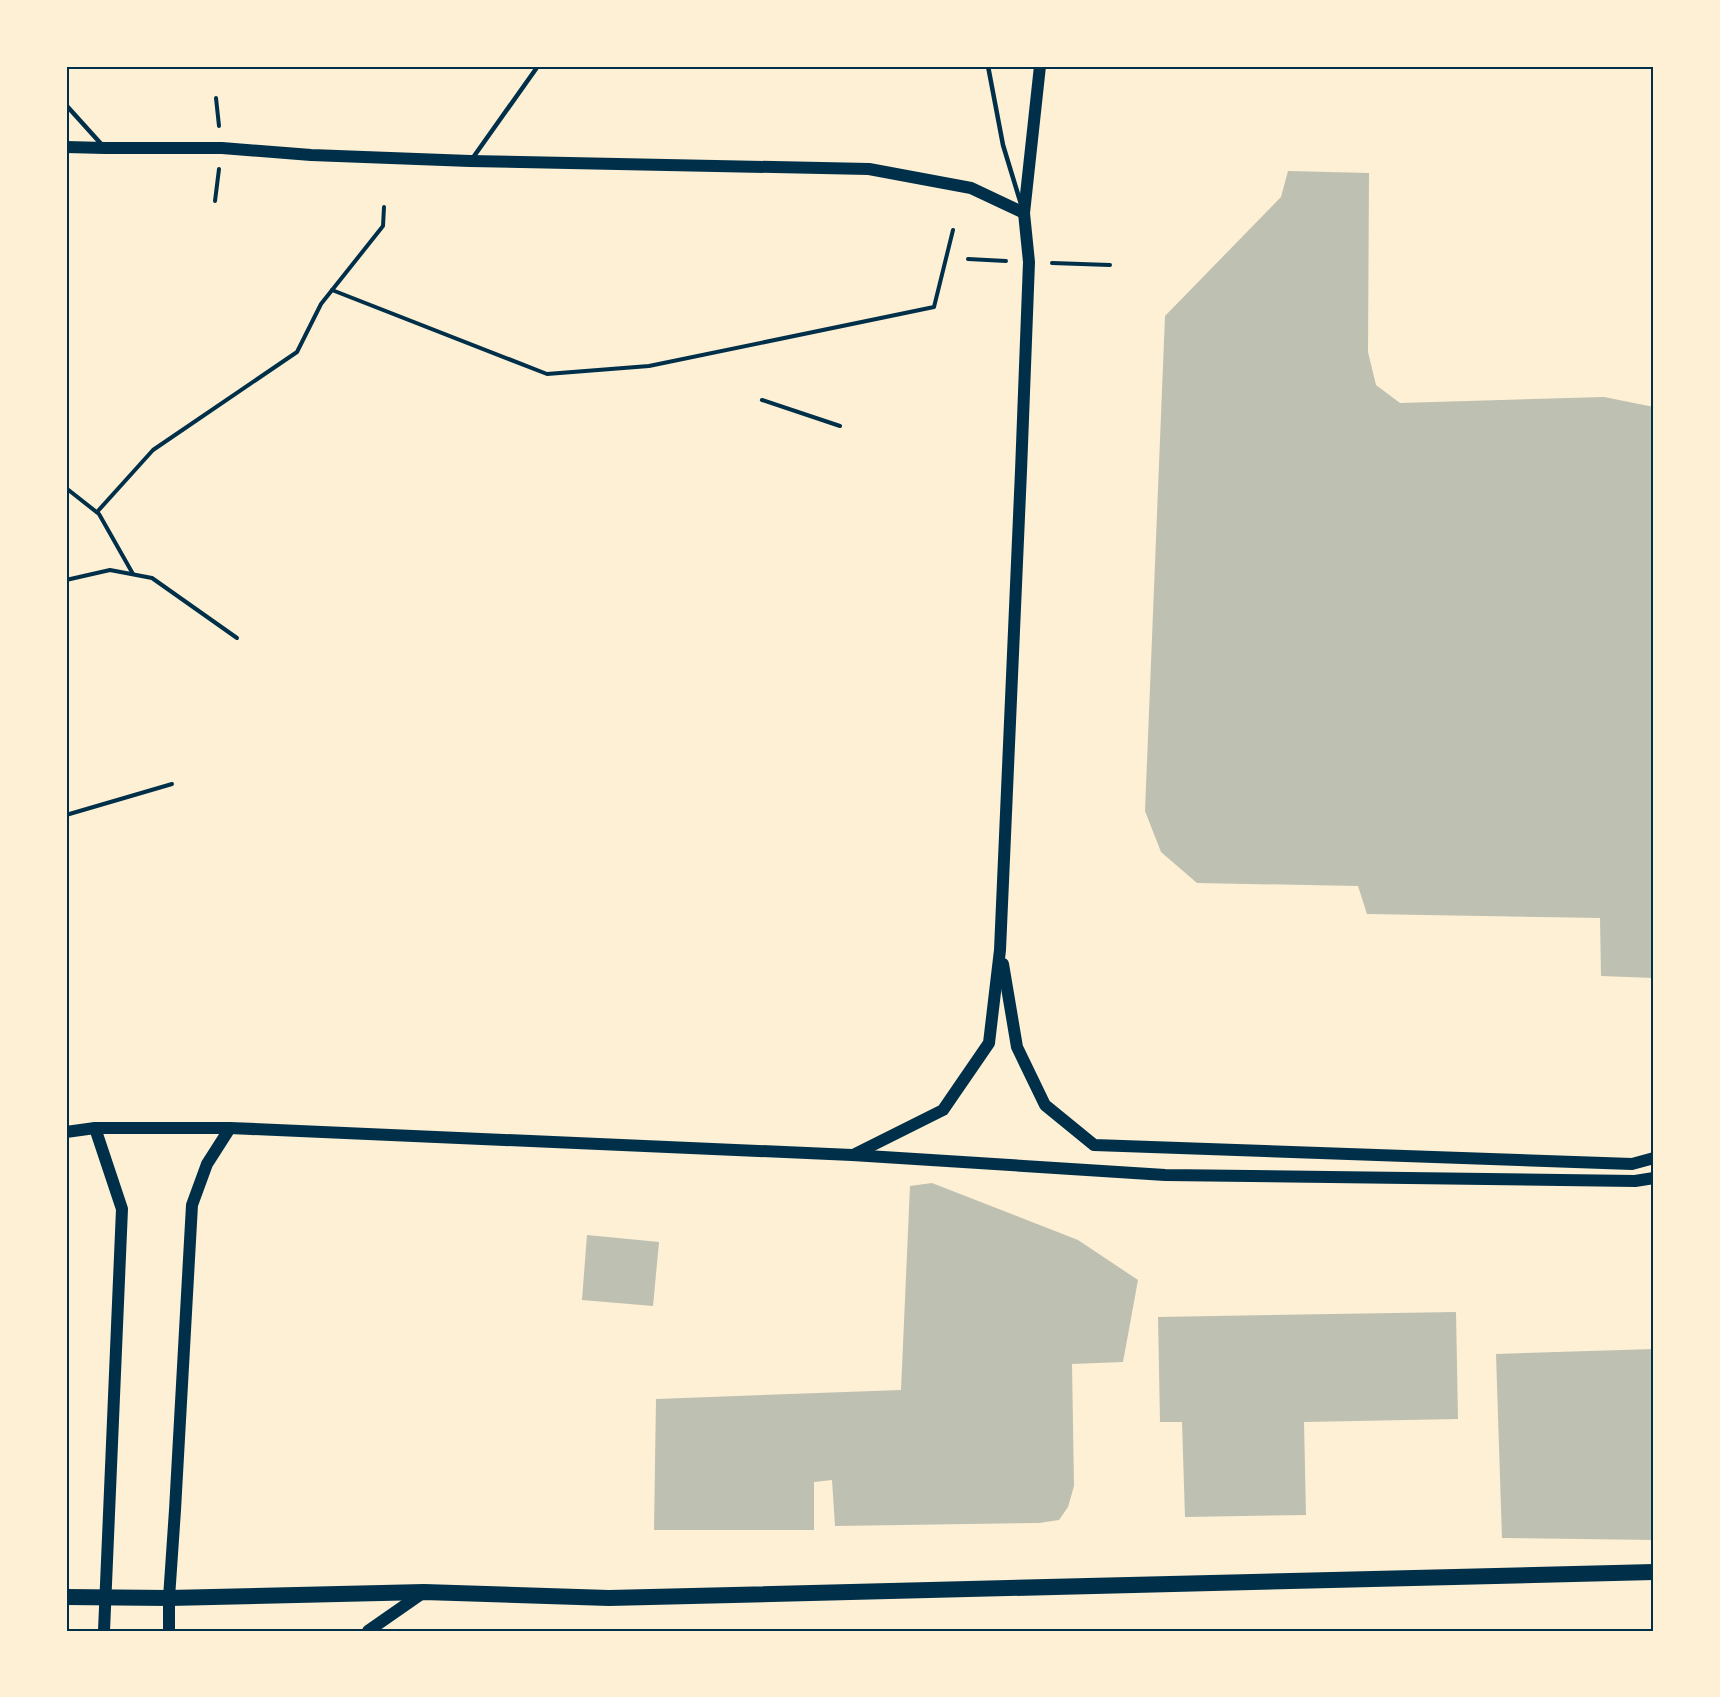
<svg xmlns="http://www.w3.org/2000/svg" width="1720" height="1697" viewBox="0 0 1720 1697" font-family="Figtree,sans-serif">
  <rect width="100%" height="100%" fill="#fdf0d5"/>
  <!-- building -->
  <g fill="#bec0b2">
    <path d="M1288,171L1369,173L1368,352L1376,385L1400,403L1604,397L1654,407V978L1601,976L1600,918L1367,914L1358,886L1197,883L1161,852L1145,811L1165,316L1281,197Z"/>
    <path d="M932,1183L1078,1240L1138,1280L1123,1362L1072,1364L1074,1486L1068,1507L1059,1520L1039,1523L835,1526L832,1480L814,1482V1530H654L656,1399L901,1390L910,1186Z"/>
    <path d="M587,1235L659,1242L653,1306L582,1300Z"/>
    <path d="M1456,1312L1458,1419L1304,1422L1306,1515L1185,1517L1182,1422H1160L1158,1317Z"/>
    <path d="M1654,1349V1540L1502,1538L1496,1354Z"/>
  </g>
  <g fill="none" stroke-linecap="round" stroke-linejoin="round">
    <!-- path -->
    <g stroke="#003049" stroke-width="4">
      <path d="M216,98L219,126"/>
      <path d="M215,201L219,169"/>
      <path d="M968,259L1006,261"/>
      <path d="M1052,263L1110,265"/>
      <path d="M332,290L547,374L649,366L934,307L953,230"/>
      <path d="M762,400L840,426"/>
      <path d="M66,488L99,514L133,574"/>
      <path d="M97,512L153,450L297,352L321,304L383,226L384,207"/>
      <path d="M66,580L110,570L152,578L237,638"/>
      <path d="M66,815L172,784"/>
    </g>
    <!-- service -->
    <g stroke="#003049" stroke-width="4.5">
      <path d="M988,66L1003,145L1021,204"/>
      <path d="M66,105L103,146"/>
      <path d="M472,159L538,66"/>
    </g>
    <!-- secondary -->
    <g stroke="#003049" stroke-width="12">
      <path d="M66,147L105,148H222L311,155L470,161L869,169L971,188L1024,213"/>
      <path d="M1003,964L1017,1047L1045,1105L1094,1145L1632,1164L1654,1158"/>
      <path d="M95,1128L122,1209L104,1631"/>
      <path d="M66,1132L95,1128H230L852,1155L1165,1175L1635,1181L1654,1178"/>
      <path d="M853,1155L943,1110L989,1043L1000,950L1021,471L1029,262L1024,213L1040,66"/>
      <path d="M169,1631V1598L175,1510L192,1205L207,1164L230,1128"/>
      <path d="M368,1631L424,1592"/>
    </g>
    <!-- trunk -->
    <path stroke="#003049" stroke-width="16" d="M66,1597L169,1598L424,1592L609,1598L1654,1572"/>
  </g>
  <!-- border -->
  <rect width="1720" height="1697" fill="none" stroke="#fdf0d5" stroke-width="135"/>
  <rect x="68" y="68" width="1584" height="1562" fill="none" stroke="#003049" stroke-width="2"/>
</svg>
